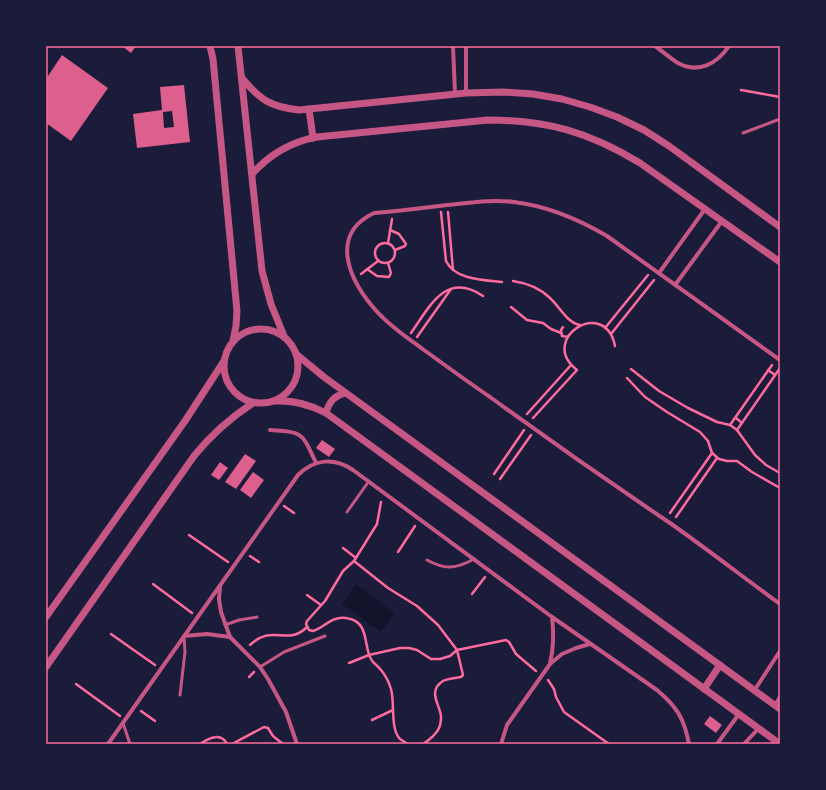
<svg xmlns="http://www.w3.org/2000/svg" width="826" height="790" viewBox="0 0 826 790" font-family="'Open Sans',sans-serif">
  <rect width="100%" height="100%" fill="#1b1b3a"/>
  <!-- water -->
  <path fill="#12122b" d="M356,584L395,613L381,632L342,604Z"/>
  <!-- building -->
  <g fill="#dd5f8e" fill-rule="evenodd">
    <path d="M122,46H136L131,53Z"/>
    <path d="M62,55L108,88L71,141L46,123V79Z"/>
    <path d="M184,85L190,142L137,148L133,114L162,110L160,87ZM172,111L174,127L164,128L163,112Z"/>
    <path d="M322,440L335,449L329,457L316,448Z"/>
    <path d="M245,454L256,461L236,489L225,482Z"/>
    <path d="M220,462L228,468L219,480L211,475Z"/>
    <path d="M253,472L264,480L251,498L240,490Z"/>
    <path d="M710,716L722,725L716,733L704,724Z"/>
  </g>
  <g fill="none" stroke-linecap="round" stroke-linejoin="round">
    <!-- path -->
    <g stroke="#ff6b9d" stroke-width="2.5">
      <path d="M741,90L780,97"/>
      <path d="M441,212L446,261C455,280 484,280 502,282"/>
      <path d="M448,212L453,270"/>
      <path d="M390,230L399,234L406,244L405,246L395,250"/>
      <circle cx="385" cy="253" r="10"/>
      <path d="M388,243L392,219"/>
      <path d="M367,269L377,276L389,277L391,273L388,263"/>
      <path d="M361,274L378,261"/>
      <path d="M513,281C526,283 540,288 550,298C559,306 567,323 580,325"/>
      <path d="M511,307L527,320L543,323L551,329L561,333"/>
      <path d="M563,327L561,330L562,336L568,337"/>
      <path d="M605,328L648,275"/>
      <path d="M411,333C430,306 446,271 483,296"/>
      <path d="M611,334L654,280"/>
      <path d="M417,337L451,289"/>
      <path d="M631,369L659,391L688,408L717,422L730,425L737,430L755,455L766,465L780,473"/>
      <path d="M768,370L775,375"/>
      <path d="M627,378L645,397L667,412L700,432L708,441L712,453L719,459L727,461H737L752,472L780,488"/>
      <path d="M527,414L571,365"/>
      <path d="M533,418L577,370C537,339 605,296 615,346"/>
      <path d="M736,418L742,423"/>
      <path d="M730,425L772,365"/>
      <path d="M737,430L780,368"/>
      <path d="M494,474L524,430"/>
      <path d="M500,479L531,435"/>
      <path d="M381,502L377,524L354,561L343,571L325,601L307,621L306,624L309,630L313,631C324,628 331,616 346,618C370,621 363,645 371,659C373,663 378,666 381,670C386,676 389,682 391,689C395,703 390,729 400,739C403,741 406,743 408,744"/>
      <path d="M284,506L294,513"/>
      <path d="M670,513L712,453"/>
      <path d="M676,517L717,458"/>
      <path d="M189,535L228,562"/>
      <path d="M343,548L356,558"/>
      <path d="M398,552L415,526"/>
      <path d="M250,556L259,562"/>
      <path d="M354,561L388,588L417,606L438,625L457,650L463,675L461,677C456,678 447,679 443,681C427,691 440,705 441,716C441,719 440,726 439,728C436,735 429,740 423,744"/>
      <path d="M153,584L192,613"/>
      <path d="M472,594L485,577"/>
      <path d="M307,595L321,605"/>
      <path d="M111,634L155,665"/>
      <path d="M250,645C273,623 287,647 307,627"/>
      <path d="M349,663L369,655L400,648H409L417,650L431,659H440L450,656L457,650L506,640L509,642L516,654L536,671"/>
      <path d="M249,677L254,672"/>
      <path d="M548,680L554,689L556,697L564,712L609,744"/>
      <path d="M76,684L120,716"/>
      <path d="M141,711L155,721"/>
      <path d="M372,720L393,710"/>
      <path d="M200,744C209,738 221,732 227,744"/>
      <path d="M232,744L264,727L268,728L273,736L283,744"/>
    </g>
    <!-- service -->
    <g stroke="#c65784" stroke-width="3">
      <path d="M743,133L780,119"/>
      <path d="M347,512L369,481"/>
      <path d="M427,560C445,570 456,569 474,559"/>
      <path d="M225,625L239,620L257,617"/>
      <path d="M260,667L284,652L325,636"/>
      <path d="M180,695L185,652L184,637"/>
      <path d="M123,723L130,744"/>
    </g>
    <!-- minor -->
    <g stroke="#c65784" stroke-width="4">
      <path d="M453,46L455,94"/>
      <path d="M466,46V93"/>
      <path d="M655,46C662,51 670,58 678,63C698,74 717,64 729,46"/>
      <path d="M659,273L705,209"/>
      <path d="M675,285L722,221"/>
      <path d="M780,360L607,236C578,219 548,206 514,202C491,199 469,203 447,205C422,208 398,211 374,213C330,234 348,277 372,306C387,324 406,337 424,350C446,366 468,382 490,397C549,440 609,482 670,523C707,549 743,577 780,604"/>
      <path d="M270,430C304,432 302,433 316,463"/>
      <path d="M220,586L219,599L221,612L230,637L260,667L268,679L286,712L297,744"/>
      <path d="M184,636L207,634L230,637"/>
      <path d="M550,663C554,647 554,633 552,617"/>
      <path d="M754,691L780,651"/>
      <path d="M775,705L780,697"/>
      <path d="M108,744L298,475C314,459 334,457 353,470L552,617L657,690C677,707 684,718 689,744"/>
      <path d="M501,744L507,725L550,664L562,654L576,648L590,644"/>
      <path d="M717,744L739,714"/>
      <path d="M744,744L758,729"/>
    </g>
    <!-- tertiary -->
    <g stroke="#c65784" stroke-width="7">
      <path d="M210,46L213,59L237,311L236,326L233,341"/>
      <path d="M238,46L262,271L271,304L284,336"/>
      <path d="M242,78C260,100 271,107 299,110L466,93L504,92L533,94L562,99L590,107L617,117L644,130L669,146L780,227"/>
      <path d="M309,109L313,138"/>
      <path d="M252,174C270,154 290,142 317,137L488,120C547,120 589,132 640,163L780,262"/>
      <circle cx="261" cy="366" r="37"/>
      <path d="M296,354L324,377L780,709"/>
      <path d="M275,401C294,400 309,404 326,413L780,744"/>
      <path d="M326,413C329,402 334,396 345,393"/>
      <path d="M46,617L185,421L224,361"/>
      <path d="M46,667L194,456C211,435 230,418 253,403"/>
      <path d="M704,689L720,665"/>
    </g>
  </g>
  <!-- border -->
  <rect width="826" height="790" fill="none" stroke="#1b1b3a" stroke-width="94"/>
  <rect x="47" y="47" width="732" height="696" fill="none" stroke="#ff6b9d" stroke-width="1.5"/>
</svg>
